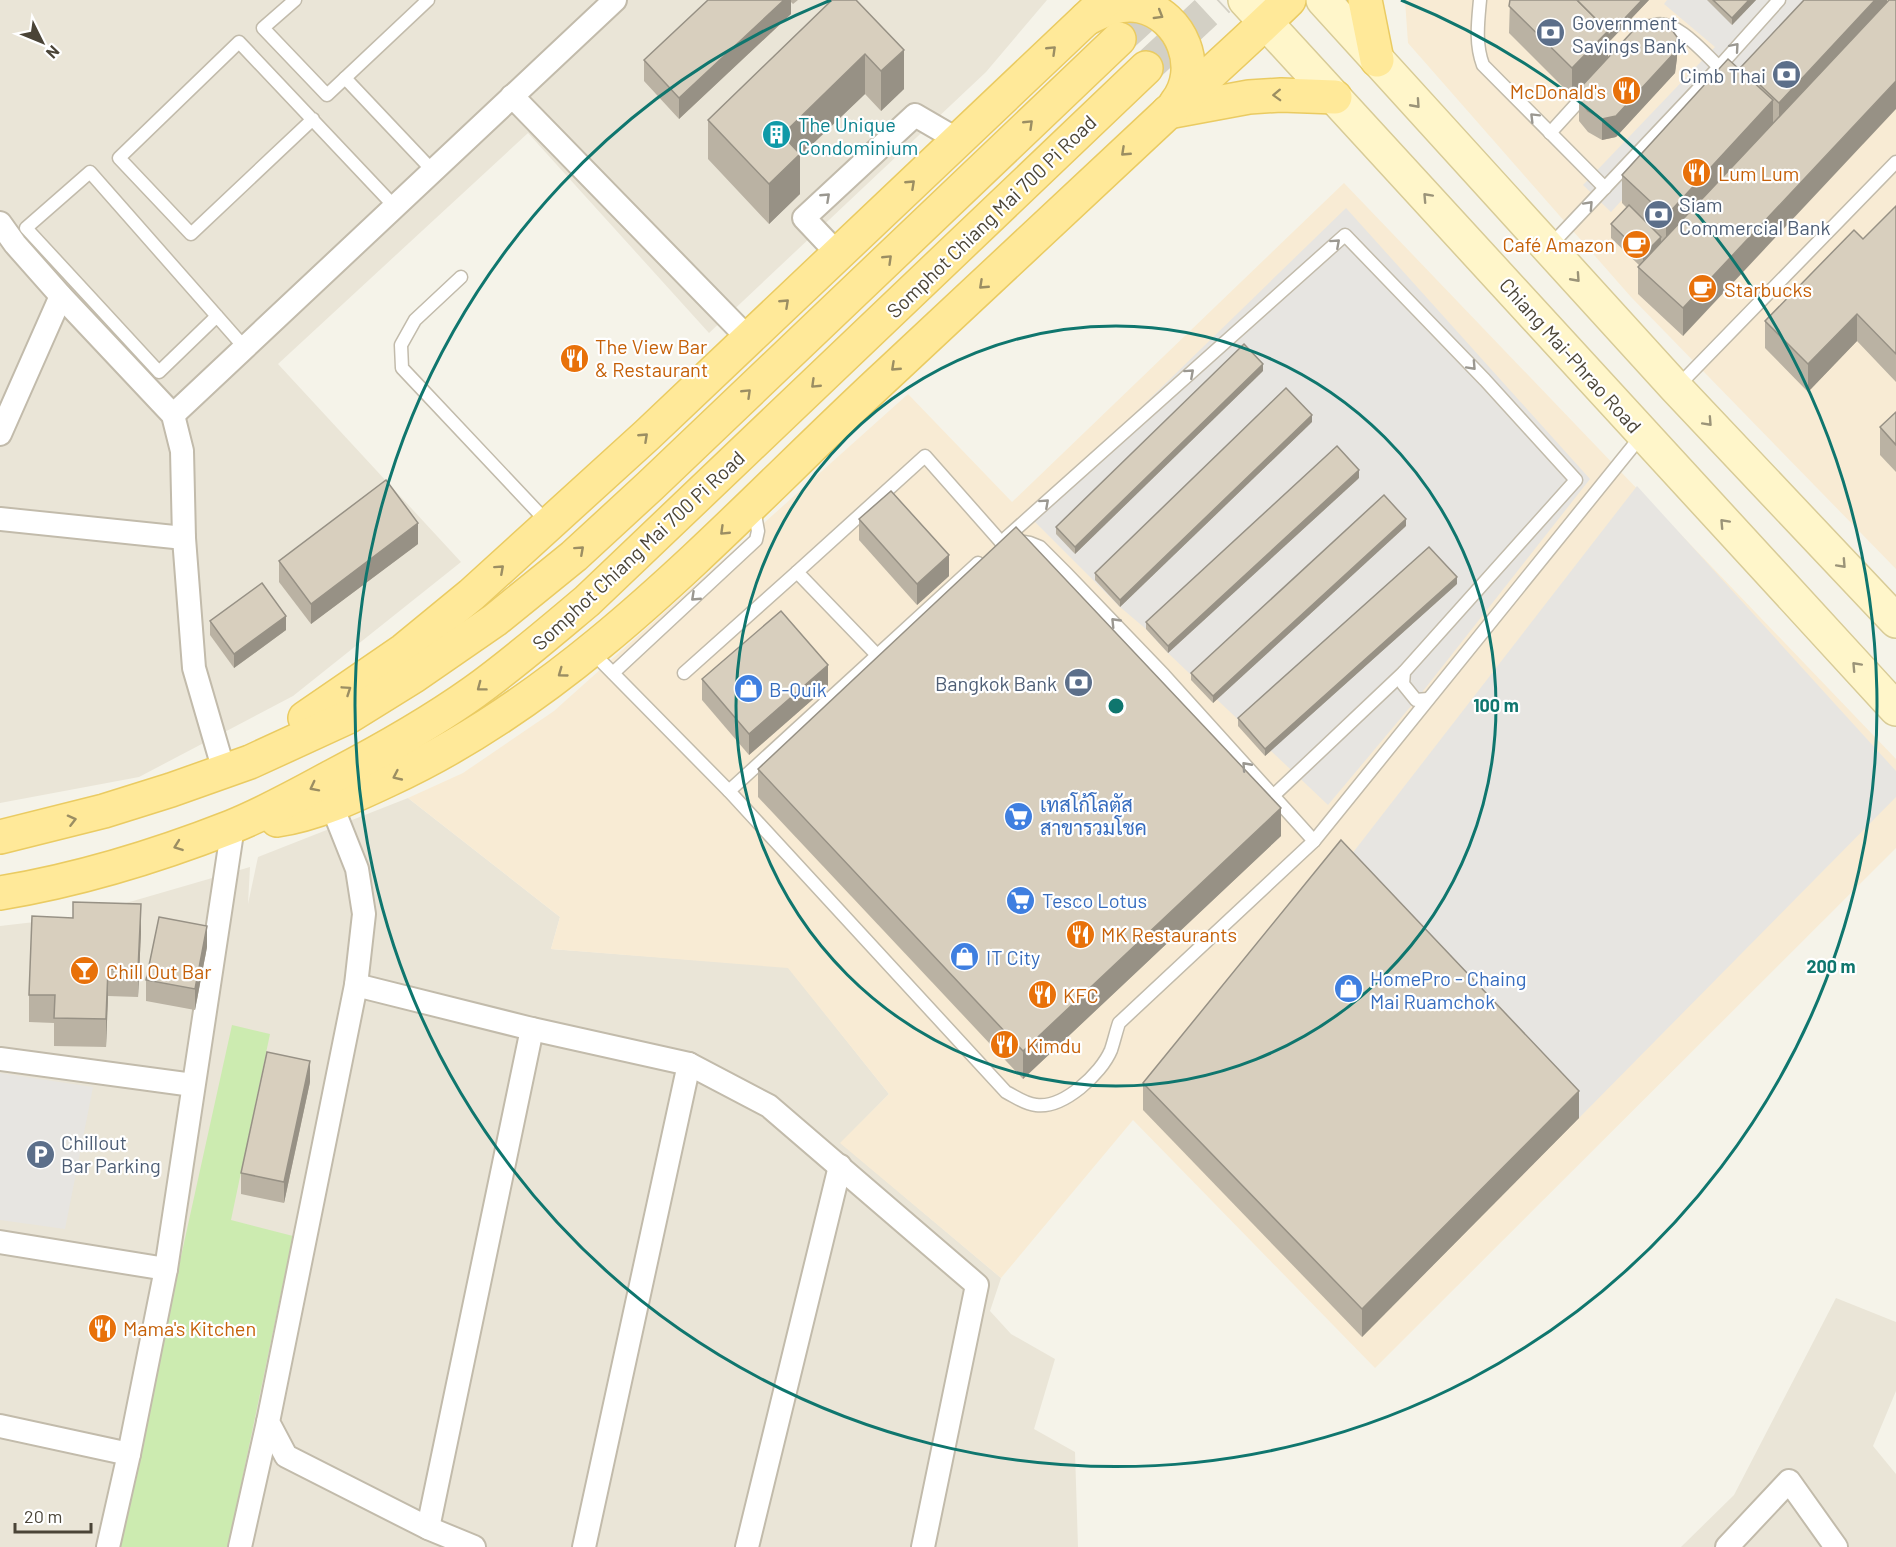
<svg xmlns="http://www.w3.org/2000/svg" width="1896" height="1547" viewBox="0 0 1896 1547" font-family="Barlow,Sarabun,sans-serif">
  <rect width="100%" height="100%" fill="#f5f3e9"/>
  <!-- residential -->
  <g fill="#eae5d7">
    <path d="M0,0H1047L986,72L709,333L528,133L278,364L461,562L293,696L139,777L0,803Z"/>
    <path d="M408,798L560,917L551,949L788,967L889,1094L841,1143L1001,1278L990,1311L1011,1334L1055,1359L1034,1429L1075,1452L1078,1547H0V926L78,917L250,867L248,904L258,857Z"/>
    <path d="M1836,1298L1896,1322V1391L1873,1446L1896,1474V1547H1681L1734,1495Z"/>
  </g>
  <!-- commercial -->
  <g fill="#f8ebd4">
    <path d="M1405,0H1896V569L1631,297L1408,43Z"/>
    <path d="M1344,183L1896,759V848L1375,1368L1133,1120L1001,1278L840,1143L889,1094L788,968L551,949L560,917L408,798L463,773L554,711L908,394L1012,502Z"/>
  </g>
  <!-- green -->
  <path fill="#ccebb0" d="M232,1025L270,1034L231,1220L293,1236L228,1547H117Z"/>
  <!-- parking -->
  <g fill="#e7e5e1">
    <path d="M1667,0H1806L1611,212L1583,185L1715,47L1664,4Z"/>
    <path d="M1346,208L1590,479L1416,700L1328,805L1168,653L1146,629L1120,607L1029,516Z"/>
    <path d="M1637,486L1896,771V797L1579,1118L1341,868Z"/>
    <path d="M0,1073L93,1087L65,1229L0,1220Z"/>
  </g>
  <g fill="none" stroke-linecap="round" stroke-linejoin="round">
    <!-- primary-tunnel -->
    <g stroke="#d3d0c5" stroke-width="33" stroke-dasharray="33 16" stroke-linecap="butt">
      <path d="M1119,39L1161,0"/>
      <path d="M1146,68L1219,0"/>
    </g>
    <defs>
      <g id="lane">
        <path d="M295,0L263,28L327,95L428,0"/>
        <path d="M1480,0C1478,22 1475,44 1483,65L1605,188"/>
        <path d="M1655,25C1676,19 1704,53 1719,67"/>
        <path d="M345,78L433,171"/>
        <path d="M313,119L191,234L119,158L239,42L395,207"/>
        <path d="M1550,133L1590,89"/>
        <path d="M1549,247L1719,67L1779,0"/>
        <path d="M461,277L415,320L401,345L402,368L549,524"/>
        <path d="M217,316L159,372L26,228L90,172L245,348"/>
        <path d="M1677,387L1896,162"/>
        <path d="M1007,537L1345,235L1485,380L1576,480L1404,672L1403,684L1416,700L1428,699"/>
        <path d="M1017,541L1030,543L1040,547L1066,573L1164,675L1314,841"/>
        <path d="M592,652L729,791L1006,1092C1016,1097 1025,1104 1036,1105C1063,1109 1101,1074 1111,1050C1114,1041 1116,1032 1119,1023L1314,841L1642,435"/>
        <path d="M877,655L797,572L925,456L1001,542"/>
        <path d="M613,673L756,540L758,531L754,509"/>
        <path d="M684,673L797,572"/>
        <path d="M729,791L978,563"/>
        <path d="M1273,796L1404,672"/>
      </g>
      <g id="street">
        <path d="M512,96L748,338"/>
        <path d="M0,223L15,244L61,296L173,415L182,451L184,538L194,668L224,771"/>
        <path d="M838,254L804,218L915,115L958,140"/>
        <path d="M173,415L615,0"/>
        <path d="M0,434L61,296"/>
        <path d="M0,519L184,538"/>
        <path d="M332,806L357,869L364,914L356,985L268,1422L286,1456L428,1528L474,1547"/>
        <path d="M356,985L532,1029L689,1064L769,1106L977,1285L923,1547"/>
        <path d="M0,1059L193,1085"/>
        <path d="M0,1242L166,1269"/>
        <path d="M0,1426L129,1454"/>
        <path d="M428,1528L532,1029"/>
        <path d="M108,1547L129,1454L166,1269L233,826"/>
        <path d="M240,1547L268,1422"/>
        <path d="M584,1547L689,1064"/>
        <path d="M747,1547L840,1166"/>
        <path d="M1727,1547L1789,1481L1836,1547"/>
      </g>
      <g id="secondary">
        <path d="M1245,0L1896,709"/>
        <path d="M1323,0L1676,388L1896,621"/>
      </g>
      <g id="primary">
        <path d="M1365,0L1377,60"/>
        <path d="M1086,19C1103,10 1121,2 1140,6C1182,15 1203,69 1176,103"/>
        <path d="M1168,112L1249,97L1281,95L1335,97"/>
        <path d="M305,718L404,650L471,595L647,435L1106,0"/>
        <path d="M277,820C316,814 352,797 388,780C584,690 732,518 888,374C980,288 1071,203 1163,117C1205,78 1248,40 1289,0"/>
        <path d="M0,837L104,811L171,790L250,762L348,717L414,676L495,620L574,556L650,486L1119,39"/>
        <path d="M0,893C79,880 157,856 231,827C266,813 300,794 333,776C381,751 429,724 474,692C513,664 550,632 587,601L1146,68"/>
      </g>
    </defs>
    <!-- lane casing -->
    <use href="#lane" stroke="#c2bbab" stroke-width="15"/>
    <!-- street casing -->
    <use href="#street" stroke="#c2bbab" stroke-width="26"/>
    <!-- secondary casing -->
    <use href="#secondary" stroke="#d8cb97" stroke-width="36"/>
    <!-- primary casing -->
    <use href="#primary" stroke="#eacb62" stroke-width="36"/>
    <!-- lane -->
    <use href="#lane" stroke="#fff" stroke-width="12"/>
    <!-- street -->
    <use href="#street" stroke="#fff" stroke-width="22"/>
    <!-- secondary -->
    <use href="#secondary" stroke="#fff6ca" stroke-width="33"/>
    <!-- primary -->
    <use href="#primary" stroke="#ffe999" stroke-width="33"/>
  </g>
  <!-- wall -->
  <g fill="#bab2a3">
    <path d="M708,0H798L793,4L791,2V14L679,119L644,81V60Z"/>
    <path d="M832,0L904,89L881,111L865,94L800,156V194L769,224L708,159V120Z"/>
    <path d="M1510,0H1649L1608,43V58H1677L1675,73L1616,137L1602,140L1588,132L1579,121V100L1589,78L1572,96L1509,33Z"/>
    <path d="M1707,0H1756L1732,25Z"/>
    <path d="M1887,0L1683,336L1638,294V267L1640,266L1611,238V224L1627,208L1622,203V175L1741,71V67Z"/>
    <path d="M1896,206V382L1857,341L1808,392L1765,348V321L1863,239Z"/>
    <path d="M1263,371L1075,554L1056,534V527Z"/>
    <path d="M1896,412V472L1880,455V427Z"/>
    <path d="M1312,422L1120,607L1095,580V573Z"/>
    <path d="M1359,478L1168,653L1146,629V622Z"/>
    <path d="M859,519L949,576L917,605L859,540Z"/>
    <path d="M1406,526L1213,703L1191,680V673Z"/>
    <path d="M418,544L311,624L279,582V561Z"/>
    <path d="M1457,584L1265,756L1238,726V718Z"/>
    <path d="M210,621L286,630L234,668L210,635Z"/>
    <path d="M702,679L828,686L749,755L702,700Z"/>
    <path d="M758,769L1281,836L1023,1079L758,797Z"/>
    <path d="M141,932L138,997L108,996L106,1047L54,1046V1023L29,1022V995Z"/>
    <path d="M207,947L195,1010L146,1001V980Z"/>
    <path d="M310,1082L284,1203L241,1194V1173Z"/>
    <path d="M1143,1083L1579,1118L1362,1337L1143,1110Z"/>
  </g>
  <!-- shaded-wall -->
  <g fill="#979185">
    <path d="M784,0H791V14L679,119V98Z"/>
    <path d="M1642,0H1649L1608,43V59L1572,96V68L1608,31Z"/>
    <path d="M1749,0H1756L1732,25V18Z"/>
    <path d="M1875,0H1887V8L1779,124V103Z"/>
    <path d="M1677,37V58L1675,73L1616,137L1602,140V119Z"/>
    <path d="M904,50V89L881,111V71Z"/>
    <path d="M865,54V94L800,156V194L769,224V184L782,135Z"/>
    <path d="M1896,81V109L1683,336V308Z"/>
    <path d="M1773,100V128L1666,244V216Z"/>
    <path d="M1661,237V251L1643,269V255Z"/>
    <path d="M1857,314V341L1808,392V364Z"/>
    <path d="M1263,364V371L1075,554V547Z"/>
    <path d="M1312,415V422L1120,607V600Z"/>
    <path d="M1359,470V478L1168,653V646Z"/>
    <path d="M1406,519V526L1213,703V696Z"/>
    <path d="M418,523V544L311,624V604Z"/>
    <path d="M949,555V576L917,605V584Z"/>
    <path d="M1457,577V584L1265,756V749Z"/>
    <path d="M286,616V630L234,668V654Z"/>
    <path d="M828,665V686L749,755V734Z"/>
    <path d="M1281,808V836L1023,1079V1051Z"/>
    <path d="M141,904V932L138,997V970Z"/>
    <path d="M207,926V947L195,1010V989Z"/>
    <path d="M108,969V996L106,1047V1019Z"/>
    <path d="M310,1061V1082L284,1203V1182Z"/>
    <path d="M1579,1091V1118L1362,1337V1309Z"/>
  </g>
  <!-- building -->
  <g fill="#d8cfbe" stroke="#979185" stroke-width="1.5">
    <path d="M708,0H784L679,98L644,60Z"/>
    <path d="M832,0H856L904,50L881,71L865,54L782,135L800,154L769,184L708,120Z"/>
    <path d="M1510,0H1577L1608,31L1572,68L1509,6Z"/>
    <path d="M1577,0H1642L1608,36V31Z"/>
    <path d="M1713,0H1749L1732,18Z"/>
    <path d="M1804,0H1875L1779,103L1741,67Z"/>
    <path d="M1889,0H1896V81L1683,308L1638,267Z"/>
    <path d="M1656,19L1669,26L1677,37L1675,52L1616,116L1602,119L1588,111L1579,100V89L1643,20Z"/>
    <path d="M1728,59L1773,100L1666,216L1622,175Z"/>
    <path d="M1629,205L1661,237L1643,255L1611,224Z"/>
    <path d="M1896,206V354L1857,314L1808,364L1765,321L1854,230L1863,239Z"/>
    <path d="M1244,344L1263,364L1075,547L1056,527Z"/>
    <path d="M1286,388L1312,415L1120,600L1095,573Z"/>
    <path d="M1896,412V445L1880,427Z"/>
    <path d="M1337,446L1359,470L1168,646L1146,622Z"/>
    <path d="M386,480L418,523L311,604L279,561Z"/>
    <path d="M891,491L949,555L917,584L859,519Z"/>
    <path d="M1384,495L1406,519L1213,696L1191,673Z"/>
    <path d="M1016,527L1281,808L1023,1051L758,769Z"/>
    <path d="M1429,547L1457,577L1265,749L1238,718Z"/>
    <path d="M262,583L286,616L234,654L210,621Z"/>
    <path d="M781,611L828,665L749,734L702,679Z"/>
    <path d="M1341,840L1579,1091L1362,1309L1143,1083Z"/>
    <path d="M73,902L141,904L138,970L108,969L106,1019L54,1018L55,995H29L32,916L73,918Z"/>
    <path d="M159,917L207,926L195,989L146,980Z"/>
    <path d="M267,1052L310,1061L284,1182L241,1173Z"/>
  </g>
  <!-- one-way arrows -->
  <defs><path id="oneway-chevron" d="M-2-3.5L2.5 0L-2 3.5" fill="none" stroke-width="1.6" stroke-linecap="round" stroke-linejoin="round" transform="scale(1.5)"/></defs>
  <g stroke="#9b8e63">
    <use href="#oneway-chevron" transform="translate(1159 15) rotate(31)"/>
    <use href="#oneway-chevron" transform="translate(1052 50) rotate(-44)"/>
    <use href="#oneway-chevron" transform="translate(1277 95) rotate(178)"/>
    <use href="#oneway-chevron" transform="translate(1029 124) rotate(-44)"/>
    <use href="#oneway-chevron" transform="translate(1125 152) rotate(137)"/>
    <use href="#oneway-chevron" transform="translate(911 184) rotate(-43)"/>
    <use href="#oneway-chevron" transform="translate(888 259) rotate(-44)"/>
    <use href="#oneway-chevron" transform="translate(983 285) rotate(137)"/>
    <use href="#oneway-chevron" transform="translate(785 303) rotate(-43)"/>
    <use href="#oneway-chevron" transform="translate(895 367) rotate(137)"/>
    <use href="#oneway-chevron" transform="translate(815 384) rotate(136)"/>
    <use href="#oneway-chevron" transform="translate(747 393) rotate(-44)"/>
    <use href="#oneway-chevron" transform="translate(644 437) rotate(-43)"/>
    <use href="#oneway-chevron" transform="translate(724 531) rotate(136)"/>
    <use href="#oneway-chevron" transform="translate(580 550) rotate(-42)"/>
    <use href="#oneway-chevron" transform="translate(500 569) rotate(-42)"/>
    <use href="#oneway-chevron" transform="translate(562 673) rotate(144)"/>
    <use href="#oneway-chevron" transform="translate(481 687) rotate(143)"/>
    <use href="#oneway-chevron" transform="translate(347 690) rotate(-34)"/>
    <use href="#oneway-chevron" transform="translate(397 776) rotate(155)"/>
    <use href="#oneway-chevron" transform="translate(314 787) rotate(153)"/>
    <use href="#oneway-chevron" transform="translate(72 820) rotate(-14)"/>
    <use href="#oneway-chevron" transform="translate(178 846) rotate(160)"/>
  </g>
  <g stroke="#9b9891">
    <use href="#oneway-chevron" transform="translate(1735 47) rotate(-49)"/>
    <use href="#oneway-chevron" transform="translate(1534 117) rotate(-135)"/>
    <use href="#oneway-chevron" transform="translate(826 197) rotate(-43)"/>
    <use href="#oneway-chevron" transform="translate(1589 205) rotate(-47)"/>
    <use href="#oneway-chevron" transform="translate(1336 243) rotate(-42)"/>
    <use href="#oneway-chevron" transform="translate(1472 366) rotate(47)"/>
    <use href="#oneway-chevron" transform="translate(1190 373) rotate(-42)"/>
    <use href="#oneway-chevron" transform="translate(1045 503) rotate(-42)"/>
    <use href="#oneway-chevron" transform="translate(695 597) rotate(137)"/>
    <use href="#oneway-chevron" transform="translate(1115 622) rotate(-134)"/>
    <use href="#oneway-chevron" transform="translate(1246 766) rotate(-132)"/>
  </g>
  <g stroke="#9b9479">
    <use href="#oneway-chevron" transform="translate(1416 104) rotate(48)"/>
    <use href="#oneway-chevron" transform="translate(1427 197) rotate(-133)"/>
    <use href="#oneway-chevron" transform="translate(1576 278) rotate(48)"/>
    <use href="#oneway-chevron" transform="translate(1708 422) rotate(47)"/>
    <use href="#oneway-chevron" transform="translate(1724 523) rotate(-133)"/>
    <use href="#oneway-chevron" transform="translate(1842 564) rotate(47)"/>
    <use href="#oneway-chevron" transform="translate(1856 666) rotate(-133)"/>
  </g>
  <!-- distance rings -->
  <g fill="none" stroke="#0f766e" stroke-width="3">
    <circle cx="1116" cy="706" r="380"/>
    <path d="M1401 0A761 761 0 1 1 831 0"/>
  </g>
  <!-- icons -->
  <defs>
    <symbol id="bank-disc" viewBox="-11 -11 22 22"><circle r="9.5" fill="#5c6f8a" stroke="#fff"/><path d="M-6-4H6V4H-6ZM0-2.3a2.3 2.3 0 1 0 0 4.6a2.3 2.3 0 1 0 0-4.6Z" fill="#fff"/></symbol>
    <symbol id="restaurant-disc" viewBox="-11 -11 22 22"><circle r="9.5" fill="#e8710a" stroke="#fff"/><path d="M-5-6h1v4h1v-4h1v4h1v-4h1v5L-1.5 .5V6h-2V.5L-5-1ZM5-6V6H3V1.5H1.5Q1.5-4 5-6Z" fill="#fff"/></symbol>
    <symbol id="building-disc" viewBox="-11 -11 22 22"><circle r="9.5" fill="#0f9aa8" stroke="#fff"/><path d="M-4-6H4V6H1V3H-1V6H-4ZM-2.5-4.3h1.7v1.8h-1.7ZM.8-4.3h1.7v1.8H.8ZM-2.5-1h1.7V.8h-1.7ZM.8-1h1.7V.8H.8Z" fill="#fff"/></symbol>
    <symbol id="cafe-disc" viewBox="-11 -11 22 22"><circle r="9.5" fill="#e8710a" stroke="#fff"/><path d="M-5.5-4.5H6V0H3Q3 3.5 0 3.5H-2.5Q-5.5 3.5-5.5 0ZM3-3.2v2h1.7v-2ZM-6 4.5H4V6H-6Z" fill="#fff"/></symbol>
    <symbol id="shop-disc" viewBox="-11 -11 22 22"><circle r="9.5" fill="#3f7fe0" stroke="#fff"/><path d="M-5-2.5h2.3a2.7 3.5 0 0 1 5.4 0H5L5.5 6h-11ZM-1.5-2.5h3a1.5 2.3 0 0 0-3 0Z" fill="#fff"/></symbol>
    <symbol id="supermarket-disc" viewBox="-11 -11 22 22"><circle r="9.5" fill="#3f7fe0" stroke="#fff"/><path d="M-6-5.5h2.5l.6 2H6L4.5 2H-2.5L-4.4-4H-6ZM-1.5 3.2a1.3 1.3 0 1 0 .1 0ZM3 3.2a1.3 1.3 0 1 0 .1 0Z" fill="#fff"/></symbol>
    <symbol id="bar-disc" viewBox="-11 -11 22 22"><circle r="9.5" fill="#e8710a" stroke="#fff"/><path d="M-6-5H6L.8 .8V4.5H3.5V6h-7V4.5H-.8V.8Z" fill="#fff"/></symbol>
    <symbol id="parking-disc" viewBox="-11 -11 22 22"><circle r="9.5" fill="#5c6f8a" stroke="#fff"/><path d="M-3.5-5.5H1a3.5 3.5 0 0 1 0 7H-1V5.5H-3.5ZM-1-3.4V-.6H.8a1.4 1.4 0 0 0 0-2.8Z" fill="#fff"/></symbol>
  </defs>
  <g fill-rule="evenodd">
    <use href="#bank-disc" x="1534" y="16" width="33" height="33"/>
    <use href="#bank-disc" x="1770" y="58" width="33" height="33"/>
    <use href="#restaurant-disc" x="1610" y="74" width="33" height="33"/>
    <use href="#building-disc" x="760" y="118" width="33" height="33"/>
    <use href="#restaurant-disc" x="1680" y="156" width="33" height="33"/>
    <use href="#bank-disc" x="1642" y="198" width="33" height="33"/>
    <use href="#cafe-disc" x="1620" y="228" width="33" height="33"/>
    <use href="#cafe-disc" x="1686" y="272" width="33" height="33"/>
    <use href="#restaurant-disc" x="558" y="342" width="33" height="33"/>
    <use href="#bank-disc" x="1062" y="666" width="33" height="33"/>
    <use href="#shop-disc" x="732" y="672" width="33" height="33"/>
    <use href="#supermarket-disc" x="1002" y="800" width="33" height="33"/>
    <use href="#supermarket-disc" x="1004" y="884" width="33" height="33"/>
    <use href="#restaurant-disc" x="1064" y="918" width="33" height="33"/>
    <use href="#shop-disc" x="948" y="940" width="33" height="33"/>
    <use href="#bar-disc" x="68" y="954" width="33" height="33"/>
    <use href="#shop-disc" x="1332" y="972" width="33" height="33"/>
    <use href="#restaurant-disc" x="1026" y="978" width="33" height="33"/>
    <use href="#restaurant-disc" x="988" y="1028" width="33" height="33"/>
    <use href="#parking-disc" x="24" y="1138" width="33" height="33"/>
    <use href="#restaurant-disc" x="86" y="1312" width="33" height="33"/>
  </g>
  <g text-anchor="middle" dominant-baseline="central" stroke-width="4.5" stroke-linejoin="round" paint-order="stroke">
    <!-- service labels -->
    <g font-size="20" fill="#4e5e75" stroke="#fff" text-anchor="start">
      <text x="1572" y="22">Government<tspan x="1572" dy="23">Savings Bank</tspan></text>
      <text x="1766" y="75" text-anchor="end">Cimb Thai</text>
      <text x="1679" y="204">Siam<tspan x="1679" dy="23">Commercial Bank</tspan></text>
      <text x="1057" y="683" text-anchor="end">Bangkok Bank</text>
      <text x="61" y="1142">Chillout<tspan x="61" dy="23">Bar Parking</tspan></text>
    </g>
    <!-- food labels -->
    <g font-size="20" fill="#c56008" stroke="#fff" text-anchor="start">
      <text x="1606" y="91" text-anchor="end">McDonald's</text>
      <text x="1718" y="173">Lum Lum</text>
      <text x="1615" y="244" text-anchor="end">Café Amazon</text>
      <text x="1724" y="289">Starbucks</text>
      <text x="595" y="346">The View Bar<tspan x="595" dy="23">&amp; Restaurant</tspan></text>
      <text x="1101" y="934">MK Restaurants</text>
      <text x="106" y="971">Chill Out Bar</text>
      <text x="1063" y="995">KFC</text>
      <text x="1026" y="1045">Kimdu</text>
      <text x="123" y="1328">Mama's Kitchen</text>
    </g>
    <!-- culture labels -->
    <g font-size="20" fill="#0d838f" stroke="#fff" text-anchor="start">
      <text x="798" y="124">The Unique<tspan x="798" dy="23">Condominium</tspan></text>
    </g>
    <!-- street labels -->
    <g font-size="20" fill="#4a4437" stroke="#fff">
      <text transform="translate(991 216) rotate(-44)">Somphot Chiang Mai 700 Pi Road</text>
      <text transform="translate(1571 355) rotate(48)">Chiang Mai-Phrao Road</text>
      <text transform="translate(638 550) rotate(-43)">Somphot Chiang Mai 700 Pi Road</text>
    </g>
    <!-- shop labels -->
    <g font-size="20" fill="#366cbe" stroke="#fff" text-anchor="start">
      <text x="769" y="689">B-Quik</text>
      <text x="1040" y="804">เทสโก้โลตัส<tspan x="1040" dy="23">สาขารวมโชค</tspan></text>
      <text x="1042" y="900">Tesco Lotus</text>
      <text x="986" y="957">IT City</text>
      <text x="1370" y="978">HomePro - Chaing<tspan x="1370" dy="23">Mai Ruamchok</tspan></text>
    </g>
  </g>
  <circle cx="1116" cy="706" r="9" fill="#0f766e" stroke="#fff" stroke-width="3"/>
  <g font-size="18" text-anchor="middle" font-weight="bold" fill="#0f766e" stroke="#fff" stroke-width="4.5" stroke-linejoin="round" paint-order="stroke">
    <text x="1496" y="712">100 m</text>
    <text x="1831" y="973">200 m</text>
  </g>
  <!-- north arrow -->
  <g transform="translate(42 42) rotate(133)" stroke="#ffffff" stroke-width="4.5" paint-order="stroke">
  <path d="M0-4.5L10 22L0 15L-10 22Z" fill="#4a4437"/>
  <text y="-9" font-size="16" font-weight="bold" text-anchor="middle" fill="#4a4437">N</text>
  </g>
  <!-- scale -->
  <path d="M15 1523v9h76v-9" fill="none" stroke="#4a4437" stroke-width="3"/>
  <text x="24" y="1523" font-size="18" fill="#4a4437" stroke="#ffffff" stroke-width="4.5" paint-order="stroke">20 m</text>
</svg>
